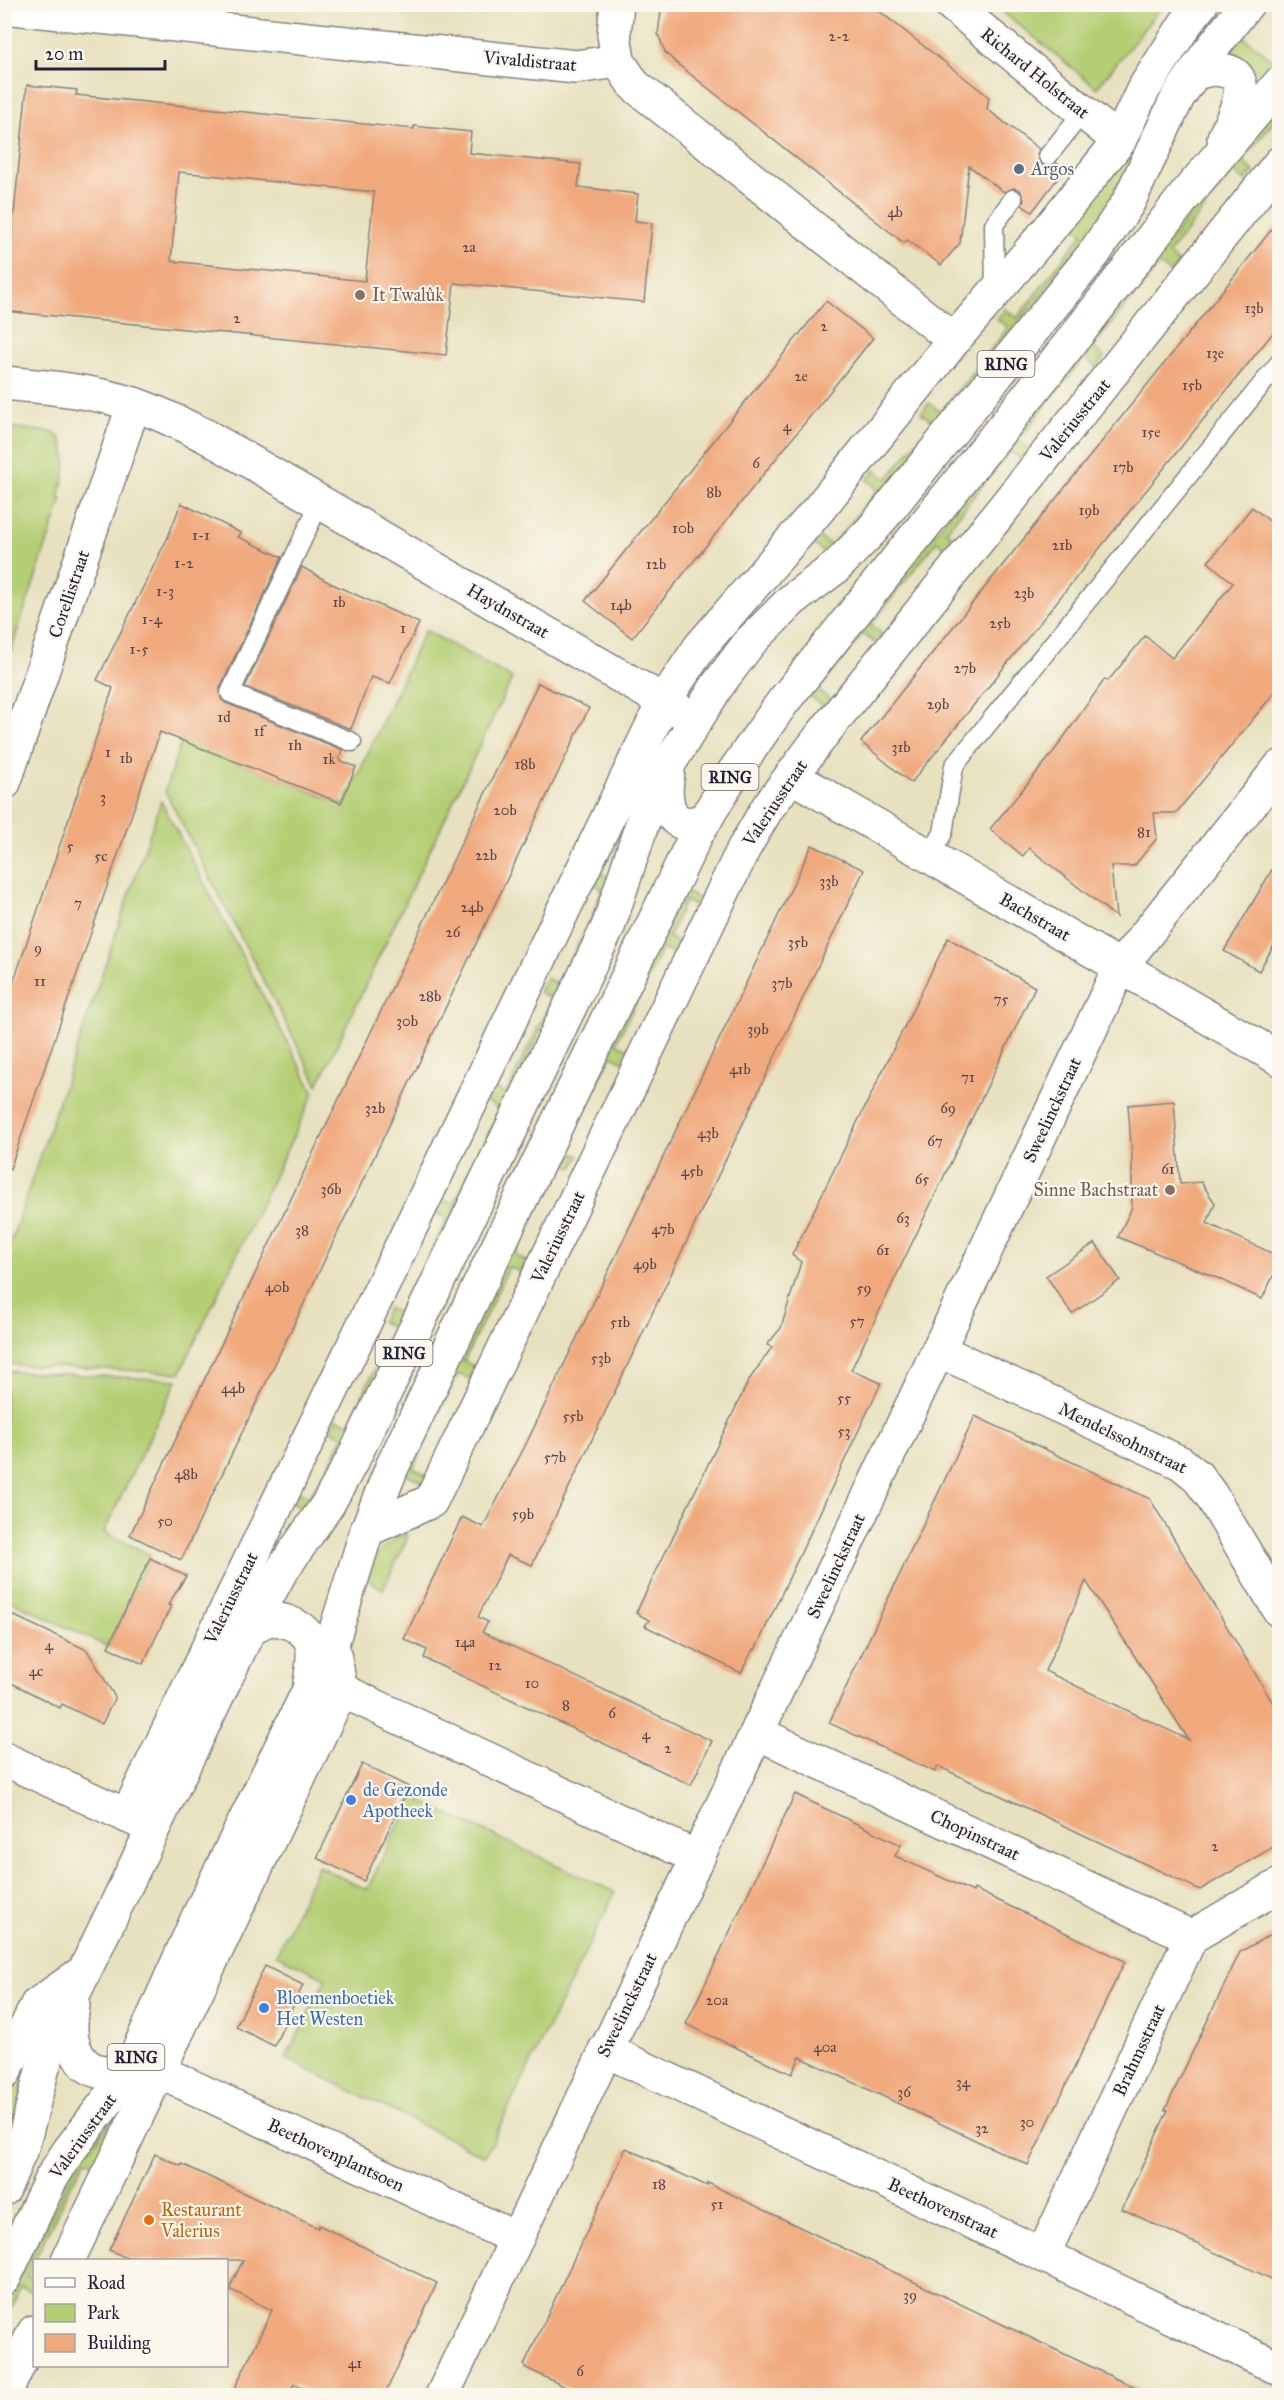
<svg xmlns="http://www.w3.org/2000/svg" width="1284" height="2400" viewBox="0 0 1284 2400" font-family="'IM FELL Great Primer',serif">
  <rect width="100%" height="100%" fill="#fbf7ec"/>
  <filter id="ink" filterUnits="userSpaceOnUse"><feTurbulence type="fractalNoise" baseFrequency=".0167" numOctaves="2"/><feDisplacementMap in="SourceGraphic" scale="12" xChannelSelector="R" yChannelSelector="G"/><feConvolveMatrix kernelMatrix="1 2 1 2 8 2 1 2 1" color-interpolation-filters="sRGB"/></filter>
  <filter id="wash" filterUnits="userSpaceOnUse"><feTurbulence type="fractalNoise" baseFrequency=".008" numOctaves="4" result="noise"/><feDisplacementMap in="SourceGraphic" scale="24" xChannelSelector="R" yChannelSelector="G"/><feGaussianBlur stdDeviation="1.35" result="paint"/><feColorMatrix in="noise" values="0 0 0 0 0 0 0 0 0 0 0 0 0 0 0 0 0 1.4 0 .05"/><feComposite in="paint" operator="in"/></filter>
  <g filter="url(#wash)">
    <rect width="100%" height="100%" fill="#e7e1bf"/>
    <!-- green -->
    <g fill="#b4ce73" stroke="#6b7857" stroke-width="1.5">
      <path d="M994,5H1163L1097,88Z"/>
      <path d="M1240,34L1279,65L1267,80H1261C1255,65 1244,57 1230,50Z"/>
      <path d="M1279,104V115L1242,161L1254,171L1245,181L1233,172L1168,254L1179,263L1171,273L1159,265L1093,347L1104,357L1096,367L1084,358L1018,440L1030,450L1022,460L1010,451L946,531L957,541L949,551L937,541L871,624L882,634L875,643L863,634L818,690L834,703L828,711L807,693Z"/>
      <path d="M1127,149L1135,156L1097,225L864,518L827,555L811,542L817,535L830,545L845,530L878,490L867,480L875,470L887,479L933,422L921,413L929,403L941,412L1008,328L997,319L1005,309L1017,318L1083,233L1069,221Z"/>
      <path d="M5,427L52,432C74,444 64,478 59,498L62,499L5,668Z"/>
      <path d="M425,630L512,678L318,1085L165,791L182,739L344,805Z"/>
      <path d="M161,801L314,1093L180,1373L5,1364V1259Z"/>
      <path d="M592,869L610,878L604,898L338,1459L305,1509L289,1501L295,1490L309,1496L327,1470L343,1436L330,1430L336,1418L349,1424L394,1328L381,1322L388,1308L401,1314L447,1218L434,1212L440,1198L454,1204L500,1109L486,1102L493,1088L506,1094L552,999L539,992L546,978L559,984L592,917L602,888L586,881Z"/>
      <path d="M683,891L707,902L703,909L685,901L668,937L681,944L676,955L662,949L616,1043L630,1050L625,1062L611,1056L565,1150L579,1156L573,1168L560,1162L515,1255L528,1262L523,1273L509,1267L464,1361L477,1368L472,1380L458,1374L413,1468L430,1477L425,1483L404,1473Z"/>
      <path d="M5,1371L177,1380L104,1532L151,1555L108,1647L5,1598Z"/>
      <path d="M404,1533L407,1534V1539L383,1589L367,1580C374,1555 381,1546 404,1533Z"/>
      <path d="M412,1797L615,1892L485,2156L286,2059L326,1978L276,1955L318,1866L367,1890Z"/>
      <path d="M29,2044L34,2047L5,2151V2138L8,2126L5,2124V2096Z"/>
      <path d="M124,2104L102,2166L86,2159L71,2184L27,2276L34,2279V2293L21,2287L5,2322L4,2309L73,2170Z"/>
    </g>
    <g id="blocks">
      <!-- building -->
      <g fill="#f0a97d" fill-rule="evenodd">
        <path d="M662,4H870L989,97L987,109L1039,149L1037,155L1041,164L1047,167L1057,163L1065,169L1032,212L1022,205L1024,200L1020,190L1014,188L1004,192L969,166L960,243L941,265L907,240L904,243L675,62L665,52L658,34Z"/>
        <path d="M27,85L77,90L76,95L414,129V126L471,132L469,153L581,164L578,187L638,194L635,221L652,223L644,302L454,283L446,355L4,311ZM179,172L374,192L365,281L171,261Z"/>
        <path d="M1280,219V324L911,783L861,742Z"/>
        <path d="M826,301L873,338L632,638L585,601Z"/>
        <path d="M181,503L241,533L238,537L282,557L220,688L221,699L226,703L343,750L339,760L356,767L341,803L160,732L10,1169L4,1168V1010L113,688L97,680L168,537Z"/>
        <path d="M1252,507L1280,529V686L1176,813H1154L1157,838L1134,866H1111L1116,917L1029,848L1023,856L990,829L1052,754L1105,679L1108,681L1145,636L1172,658L1233,583L1208,562Z"/>
        <path d="M302,567L330,583L419,623L390,683L371,677L351,729L245,687Z"/>
        <path d="M538,683L589,708L181,1560L130,1535Z"/>
        <path d="M812,845L864,870L532,1565L508,1555L478,1617L488,1622L482,1632L712,1741L691,1785L424,1658L427,1650L404,1639L462,1517L483,1527L526,1444Z"/>
        <path d="M1280,856V935L1259,971L1224,951Z"/>
        <path d="M948,938L1035,987L851,1370L881,1383L755,1650L753,1649L741,1673L645,1626L649,1620L636,1613L749,1380L772,1347L767,1345L781,1328L801,1262L792,1255Z"/>
        <path d="M1174,1101L1180,1184L1201,1182L1215,1203L1207,1223L1280,1257V1262L1262,1299L1222,1280L1118,1237L1132,1207V1156L1128,1105Z"/>
        <path d="M1095,1243L1120,1280L1072,1314L1046,1276Z"/>
        <path d="M975,1416L1150,1499L1280,1715V1843L1200,1890L938,1766L935,1772L829,1723ZM1086,1581L1189,1740L1045,1671Z"/>
        <path d="M150,1558L186,1576L168,1605L171,1606L143,1664L108,1647Z"/>
        <path d="M4,1611L87,1650L115,1697L102,1724L62,1704L60,1708L4,1679Z"/>
        <path d="M362,1764L409,1787L364,1881L317,1858Z"/>
        <path d="M795,1794L901,1845L895,1856L973,1892L974,1889L1125,1961L1028,2165L800,2057L792,2074L686,2024Z"/>
        <path d="M1280,1929V2283L1122,2209L1168,2110H1165L1240,1952Z"/>
        <path d="M265,1966L303,1985L274,2046L236,2027Z"/>
        <path d="M626,2148L707,2186L708,2183L1152,2396H584L526,2368V2366L524,2365Z"/>
        <path d="M155,2154L181,2166L182,2164L318,2228L319,2225L437,2283L384,2396H319L294,2384L288,2396H231L272,2310L229,2289L243,2260H131L109,2250Z"/>
      </g>
    </g>
  </g>
  <g filter="url(#ink)">
    <use href="#blocks" fill-opacity="0" stroke="#84827d" stroke-width="1.5"/>
    <g fill="none" stroke-linecap="round" stroke-linejoin="round">
      <defs>
        <g id="service">
          <path d="M1048,156L1082,113"/>
          <path d="M995,292L994,225L1013,199"/>
          <path d="M320,502L230,693L352,742"/>
          <path d="M930,856L943,833L954,766L1280,362"/>
        </g>
        <g id="minor">
          <path d="M617,4L614,34L618,61"/>
          <path d="M951,4L1119,141"/>
          <path d="M4,7L576,67L618,61L634,85L954,340"/>
          <path d="M4,383C48,387 92,391 133,404C159,412 182,425 206,436L682,712"/>
          <path d="M791,776L1280,1059"/>
          <path d="M4,783L134,404"/>
          <path d="M938,1350L1181,1463L1197,1476L1211,1495L1280,1611"/>
          <path d="M367,1530L431,1501L744,848L768,807L822,735L1280,163"/>
          <path d="M341,1690L698,1858"/>
          <path d="M758,1733L1191,1937"/>
          <path d="M4,1759L147,1825"/>
          <path d="M127,1816L664,701L700,647L818,510L954,340L1050,228L1119,141L1143,90L1186,23L1201,4"/>
          <path d="M605,2050L1043,2255L1280,2369"/>
          <path d="M139,2062L515,2238"/>
          <path d="M4,2073L37,2005"/>
          <path d="M1043,2255L1191,1937L1280,1885"/>
          <path d="M68,2260L341,1690L332,1643"/>
          <path d="M4,2395L34,2332"/>
          <path d="M442,2396L1120,967L1280,767"/>
        </g>
        <g id="primary">
          <path d="M1194,74C1206,69 1214,68 1226,71C1256,77 1231,121 1224,138"/>
          <path d="M668,772C663,801 668,836 706,819"/>
          <path d="M248,1632C253,1629 258,1623 264,1621C277,1616 299,1624 308,1636C317,1648 312,1669 310,1683"/>
          <path d="M37,2005L82,1973"/>
          <path d="M73,2005C71,2019 69,2033 74,2047C84,2075 114,2080 134,2060"/>
          <path d="M4,2189L23,2144L43,2067L58,2026L248,1632L280,1573L328,1504L354,1457L608,927L645,815L670,762L717,686L750,642L792,600L836,567L872,530L1093,255L1128,203L1178,97L1206,56L1247,4"/>
          <path d="M4,2278L51,2179L68,2152L128,2074L199,1915L332,1643L367,1530L392,1467L696,835L732,775L782,703L1064,351L1188,192L1280,83"/>
        </g>
      </defs>
      <!-- service casing -->
      <use href="#service" stroke="#84827d" stroke-width="21"/>
      <!-- minor casing -->
      <use href="#minor" stroke="#84827d" stroke-width="36"/>
      <!-- primary casing -->
      <use href="#primary" stroke="#84827d" stroke-width="36"/>
      <!-- service -->
      <use href="#service" stroke="#fff" stroke-width="18"/>
      <!-- minor -->
      <use href="#minor" stroke="#fff" stroke-width="33"/>
      <!-- primary -->
      <use href="#primary" stroke="#fff" stroke-width="33"/>
    </g>
  </g>
  <!-- markers -->
  <circle fill="#5c6f8a" stroke="#fbf7ec" stroke-width="2" cx="1019" cy="169" r="6"/>
  <g fill="#8d6e63" stroke="#fbf7ec" stroke-width="2">
    <circle cx="360" cy="295" r="6"/>
    <circle cx="1170" cy="1190" r="6"/>
  </g>
  <g fill="#3f7fe0" stroke="#fbf7ec" stroke-width="2">
    <circle cx="351" cy="1800" r="6"/>
    <circle cx="264" cy="2008" r="6"/>
  </g>
  <circle fill="#e8710a" stroke="#fbf7ec" stroke-width="2" cx="149" cy="2220" r="6"/>
  <g text-anchor="middle" dominant-baseline="central" stroke-width="4.5" stroke-linejoin="round" paint-order="stroke">
    <!-- number labels -->
    <g font-size="15" fill="#56444c">
      <text x="839" y="36">2-2</text>
      <text x="895" y="212">4b</text>
      <text x="469" y="247">2a</text>
      <text x="1254" y="308">13b</text>
      <text x="237" y="318">2</text>
      <text x="824" y="326">2</text>
      <text x="1215" y="353">13e</text>
      <text x="801" y="376">2e</text>
      <text x="1192" y="385">15b</text>
      <text x="787" y="426">4</text>
      <text x="1151" y="432">15e</text>
      <text x="756" y="463">6</text>
      <text x="1123" y="467">17b</text>
      <text x="714" y="492">8b</text>
      <text x="1089" y="510">19b</text>
      <text x="683" y="528">10b</text>
      <text x="201" y="535">1-1</text>
      <text x="1062" y="545">21b</text>
      <text x="184" y="563">1-2</text>
      <text x="656" y="564">12b</text>
      <text x="165" y="591">1-3</text>
      <text x="1024" y="593">23b</text>
      <text x="339" y="602">1b</text>
      <text x="621" y="605">14b</text>
      <text x="152" y="619">1-4</text>
      <text x="1000" y="623">25b</text>
      <text x="403" y="628">1</text>
      <text x="139" y="649">1-5</text>
      <text x="965" y="668">27b</text>
      <text x="938" y="704">29b</text>
      <text x="224" y="717">1d</text>
      <text x="259" y="731">1f</text>
      <text x="295" y="745">1h</text>
      <text x="901" y="747">31b</text>
      <text x="108" y="752">1</text>
      <text x="126" y="758">1b</text>
      <text x="329" y="759">1k</text>
      <text x="525" y="764">18b</text>
      <text x="103" y="797">3</text>
      <text x="505" y="810">20b</text>
      <text x="1144" y="832">81</text>
      <text x="70" y="846">5</text>
      <text x="486" y="855">22b</text>
      <text x="101" y="856">5c</text>
      <text x="829" y="881">33b</text>
      <text x="78" y="903">7</text>
      <text x="472" y="907">24b</text>
      <text x="453" y="932">26</text>
      <text x="798" y="942">35b</text>
      <text x="38" y="948">9</text>
      <text x="40" y="981">11</text>
      <text x="782" y="983">37b</text>
      <text x="430" y="996">28b</text>
      <text x="1001" y="999">75</text>
      <text x="407" y="1021">30b</text>
      <text x="758" y="1029">39b</text>
      <text x="740" y="1069">41b</text>
      <text x="968" y="1077">71</text>
      <text x="375" y="1108">32b</text>
      <text x="948" y="1108">69</text>
      <text x="708" y="1133">43b</text>
      <text x="935" y="1141">67</text>
      <text x="1168" y="1169">61</text>
      <text x="692" y="1171">45b</text>
      <text x="922" y="1179">65</text>
      <text x="331" y="1189">36b</text>
      <text x="903" y="1218">63</text>
      <text x="663" y="1229">47b</text>
      <text x="302" y="1230">38</text>
      <text x="883" y="1250">61</text>
      <text x="645" y="1264">49b</text>
      <text x="277" y="1287">40b</text>
      <text x="864" y="1288">59</text>
      <text x="857" y="1321">57</text>
      <text x="620" y="1322">51b</text>
      <text x="601" y="1358">53b</text>
      <text x="233" y="1388">44b</text>
      <text x="844" y="1398">55</text>
      <text x="573" y="1416">55b</text>
      <text x="844" y="1431">53</text>
      <text x="555" y="1457">57b</text>
      <text x="186" y="1474">48b</text>
      <text x="523" y="1514">59b</text>
      <text x="165" y="1521">50</text>
      <text x="465" y="1642">14a</text>
      <text x="49" y="1645">4</text>
      <text x="495" y="1665">12</text>
      <text x="36" y="1671">4c</text>
      <text x="532" y="1683">10</text>
      <text x="566" y="1705">8</text>
      <text x="612" y="1713">6</text>
      <text x="646" y="1734">4</text>
      <text x="668" y="1748">2</text>
      <text x="1215" y="1846">2</text>
      <text x="717" y="2000">20a</text>
      <text x="825" y="2047">40a</text>
      <text x="963" y="2082">34</text>
      <text x="904" y="2092">36</text>
      <text x="1027" y="2122">30</text>
      <text x="982" y="2128">32</text>
      <text x="659" y="2184">18</text>
      <text x="717" y="2204">51</text>
      <text x="910" y="2295">39</text>
      <text x="355" y="2363">41</text>
      <text x="580" y="2371">6</text>
    </g>
    <!-- shield labels -->
    <g fill="#fbf7ec" stroke="#636270" stroke-width="1.5">
      <rect x="977.5" y="351" width="57" height="26" rx="4.5"/>
      <rect x="701.5" y="764" width="57" height="26" rx="4.5"/>
      <rect x="375.5" y="1340" width="57" height="26" rx="4.5"/>
      <rect x="107.5" y="2044" width="57" height="26" rx="4.5"/>
    </g>
    <g font-size="16" font-weight="bold" fill="#22223b">
      <text x="1006" y="364">RING</text>
      <text x="730" y="777">RING</text>
      <text x="404" y="1353">RING</text>
      <text x="136" y="2057">RING</text>
    </g>
    <!-- street labels -->
    <g font-size="18" fill="#22223b" stroke="#fbf7ec">
      <text transform="translate(530 61) rotate(5)">Vivaldistraat</text>
      <text transform="translate(1035 73) rotate(39)">Richard Holstraat</text>
      <text transform="translate(1075 420) rotate(-51)">Valeriusstraat</text>
      <text transform="translate(69 594) rotate(-71)">Corellistraat</text>
      <text transform="translate(508 611) rotate(30)">Haydnstraat</text>
      <text transform="translate(775 803) rotate(-56)">Valeriusstraat</text>
      <text transform="translate(1035 917) rotate(30)">Bachstraat</text>
      <text transform="translate(1052 1110) rotate(-65)">Sweelinckstraat</text>
      <text transform="translate(558 1237) rotate(-64)">Valeriusstraat</text>
      <text transform="translate(1123 1438) rotate(26)">Mendelssohnstraat</text>
      <text transform="translate(836 1566) rotate(-65)">Sweelinckstraat</text>
      <text transform="translate(231 1598) rotate(-64)">Valeriusstraat</text>
      <text transform="translate(975 1835) rotate(25)">Chopinstraat</text>
      <text transform="translate(627 2005) rotate(-64)">Sweelinckstraat</text>
      <text transform="translate(1139 2050) rotate(-65)">Brahmsstraat</text>
      <text transform="translate(83 2136) rotate(-54)">Valeriusstraat</text>
      <text transform="translate(336 2155) rotate(25)">Beethovenplantsoen</text>
      <text transform="translate(943 2208) rotate(25)">Beethovenstraat</text>
    </g>
    <!-- service labels -->
    <g font-size="18" fill="#4e5e75" stroke="#fbf7ec" text-anchor="start">
      <text x="1031" y="169">Argos</text>
    </g>
    <!-- education labels -->
    <g font-size="18" fill="#785e54" stroke="#fbf7ec" text-anchor="start">
      <text x="372" y="295">It Twalûk</text>
      <text x="1158" y="1190" text-anchor="end">Sinne Bachstraat</text>
    </g>
    <!-- shop labels -->
    <g font-size="18" fill="#366cbe" stroke="#fbf7ec" text-anchor="start">
      <text x="363" y="1790">de Gezonde<tspan x="363" dy="21">Apotheek</tspan></text>
      <text x="276" y="1998">Bloemenboetiek<tspan x="276" dy="21">Het Westen</tspan></text>
    </g>
    <!-- food labels -->
    <g font-size="18" fill="#c56008" stroke="#fbf7ec" text-anchor="start">
      <text x="161" y="2210">Restaurant<tspan x="161" dy="21">Valerius</tspan></text>
    </g>
  </g>
  <!-- margin -->
  <rect width="1284" height="2400" fill="none" stroke="#fbf7ec" stroke-width="24"/>
  <!-- legend -->
  <rect x="33" y="2259" width="195" height="108" fill="#fbf7ec" stroke="#a4a2a5" stroke-width="1.5"/>
  <rect x="45" y="2278" width="30" height="9" fill="#ffffff" stroke="#a4a2a5" stroke-width="1.5"/>
  <text x="87" y="2289" font-size="18" fill="#22223b">Road</text>
  <rect x="45" y="2304" width="30" height="18" fill="#b4ce73" stroke="#a4a2a5" stroke-width="1.5"/>
  <text x="87" y="2319" font-size="18" fill="#22223b">Park</text>
  <rect x="45" y="2334" width="30" height="18" fill="#f0a97d" stroke="#a4a2a5" stroke-width="1.5"/>
  <text x="87" y="2349" font-size="18" fill="#22223b">Building</text>
  <!-- scale -->
  <path d="M36 60v9h129v-9" fill="none" stroke="#22223b" stroke-width="3"/>
  <text x="45" y="60" font-size="18" fill="#22223b" stroke="#fbf7ec" stroke-width="4.5" paint-order="stroke">20 m</text>
</svg>
